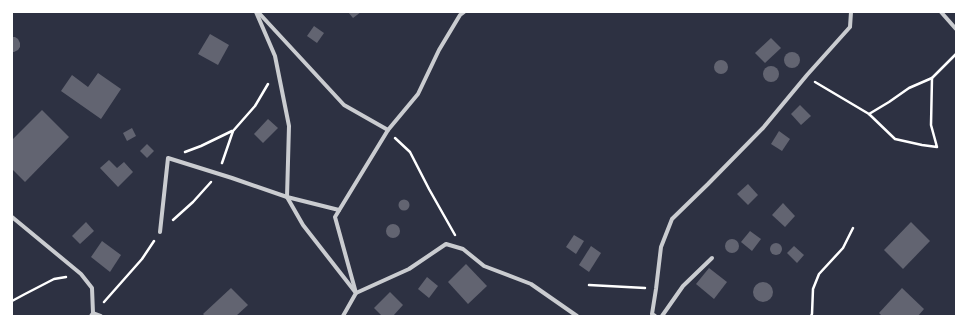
<svg xmlns="http://www.w3.org/2000/svg" width="968" height="328" viewBox="0 0 968 328" font-family="'Space Grotesk',sans-serif">
  <rect width="100%" height="100%" fill="#2d3142"/>
  <!-- building -->
  <g fill="#626471">
    <path d="M348,12H361L353,18Z"/>
    <path d="M314,26L324,33L317,43L307,36Z"/>
    <path d="M210,34L229,45L218,65L198,54Z"/>
    <path d="M12,37H15L18,39L20,43V47L18,50L14,52H12Z"/>
    <path d="M771,38L781,48L765,63L755,53Z"/>
    <circle cx="792" cy="60" r="8"/>
    <circle cx="721" cy="67" r="7"/>
    <circle cx="771" cy="74" r="8"/>
    <path d="M98,73L121,89L101,119L61,91L72,75L88,87Z"/>
    <path d="M800,105L811,116L801,125L791,114Z"/>
    <path d="M42,110L69,137L25,182L12,169V140Z"/>
    <path d="M268,119L278,128L263,143L254,134Z"/>
    <path d="M132,128L136,136L127,141L123,133Z"/>
    <path d="M779,131L790,139L782,151L771,144Z"/>
    <path d="M147,144L154,151L147,158L140,151Z"/>
    <path d="M109,160L117,168L124,162L133,172L118,187L100,168Z"/>
    <path d="M748,184L758,195L748,205L737,194Z"/>
    <circle cx="404" cy="205" r="5.5"/>
    <path d="M783,203L795,216L785,227L772,215Z"/>
    <path d="M86,222L94,231L80,244L72,236Z"/>
    <path d="M911,222L930,241L903,269L884,250Z"/>
    <circle cx="393" cy="231" r="7"/>
    <path d="M750,231L761,239L752,251L741,242Z"/>
    <path d="M574,235L584,241L576,254L566,247Z"/>
    <circle cx="732" cy="246" r="7"/>
    <path d="M102,241L121,255L110,272L91,257Z"/>
    <circle cx="776" cy="249" r="6"/>
    <path d="M591,246L601,253L589,272L579,265Z"/>
    <path d="M794,246L804,255L797,263L787,253Z"/>
    <path d="M466,264L487,286L468,304L448,282Z"/>
    <path d="M709,268L727,282L714,299L696,284Z"/>
    <path d="M427,277L438,286L429,298L418,289Z"/>
    <circle cx="763" cy="292" r="10"/>
    <path d="M231,288L248,305L236,316H205L203,314Z"/>
    <path d="M902,288L924,309L918,316H882L879,313Z"/>
    <path d="M390,292L403,305L393,316H382L374,308Z"/>
  </g>
  <g fill="none" stroke-linecap="round" stroke-linejoin="round">
    <!-- path -->
    <g stroke="#fff" stroke-width="2.5">
      <path d="M815,82L869,114L895,139L922,145L937,147L931,125L932,78L956,54"/>
      <path d="M869,114L889,102L909,88L932,78"/>
      <path d="M395,138L410,152L429,189L455,235"/>
      <path d="M185,152L201,146L232,131"/>
      <path d="M222,163L233,131L255,106L268,84"/>
      <path d="M173,220L193,202L211,182"/>
      <path d="M589,285L645,288"/>
      <path d="M12,301L25,294L54,279L66,277"/>
      <path d="M104,302L142,259L154,241"/>
      <path d="M811,316L812,314L813,289L819,274L843,248L853,228"/>
    </g>
    <!-- minor -->
    <g stroke="#caccd0" stroke-width="4">
      <path d="M256,12L275,56L289,126L287,197L303,225L356,293L409,269L446,244L463,249L484,266L531,284L577,316"/>
      <path d="M258,12L344,105L388,130"/>
      <path d="M941,12L956,29"/>
      <path d="M12,217L81,274L92,288L93,313L91,316"/>
      <path d="M160,232L168,158L232,178L287,197L339,210"/>
      <path d="M93,313L101,316"/>
      <path d="M343,316L356,293L335,217L388,130L418,94L439,50L460,15L464,12"/>
      <path d="M655,316L652,314L656,289L661,247L672,219L708,184L763,128L807,75L850,27L851,12"/>
      <path d="M662,316L683,286L712,258"/>
    </g>
  </g>
  <!-- border -->
  <rect width="968" height="328" fill="none" stroke="#ffffff" stroke-width="26"/>
</svg>
